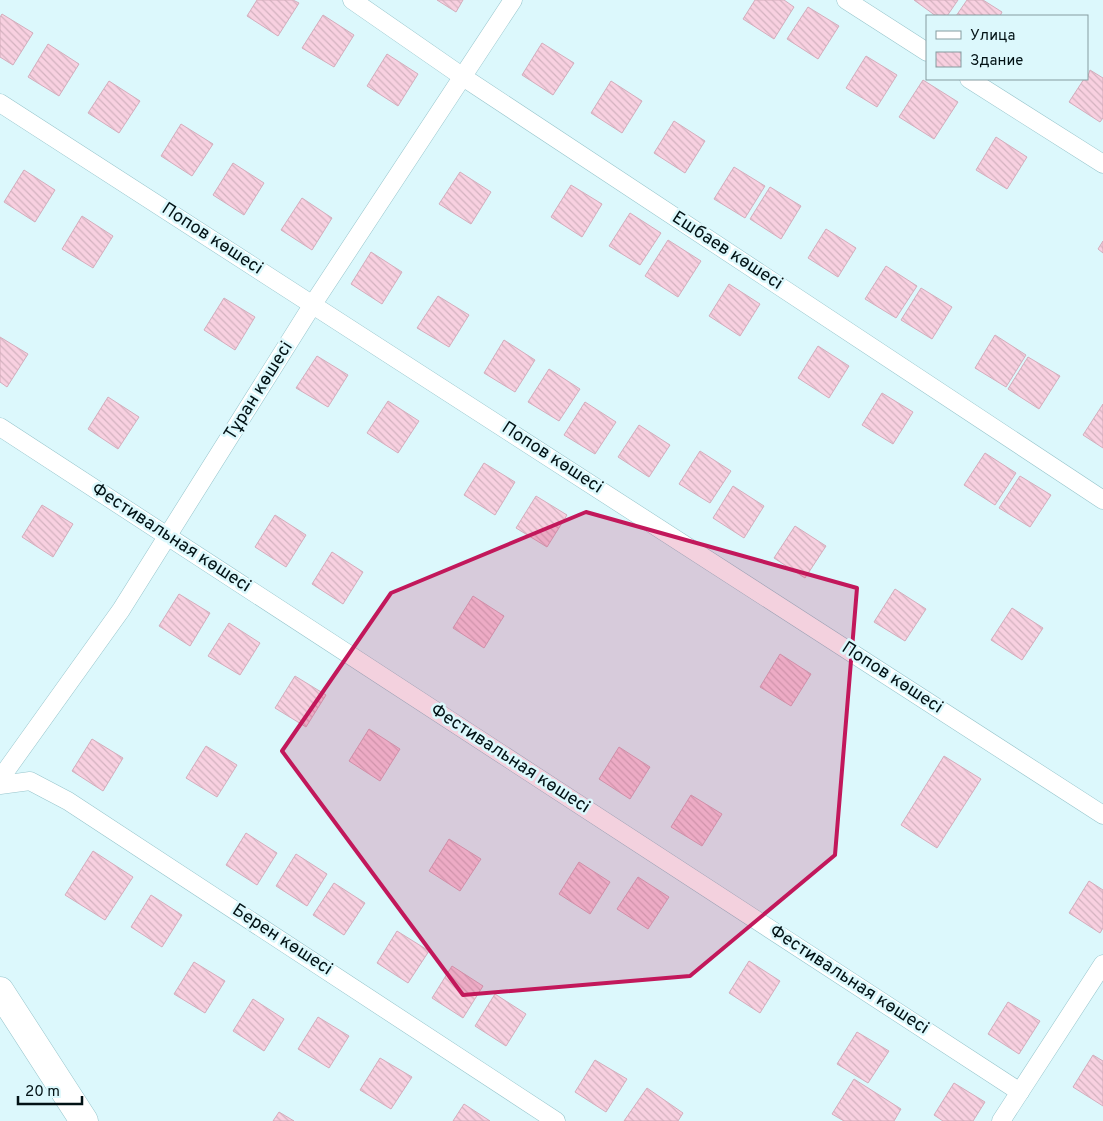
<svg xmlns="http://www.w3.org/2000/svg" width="1103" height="1121" viewBox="0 0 1103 1121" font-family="Overpass,sans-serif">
  <defs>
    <pattern id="building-back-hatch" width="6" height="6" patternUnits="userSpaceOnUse" patternTransform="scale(1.25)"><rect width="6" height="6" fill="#f8d0e0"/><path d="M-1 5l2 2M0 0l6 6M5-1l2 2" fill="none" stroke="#d3b2bf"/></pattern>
  </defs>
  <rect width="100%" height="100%" fill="#dcf8fc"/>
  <!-- building -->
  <g fill="url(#building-back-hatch)" stroke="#d3adbc">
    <path d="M257,0H293L299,3L278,36L247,16Z"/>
    <path d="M437,0H463L456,12Z"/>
    <path d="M755,0H784L794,7L774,39L743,19Z"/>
    <path d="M914,0H958L947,16H936Z"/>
    <path d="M967,0H983L1002,12L1000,16H956Z"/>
    <path d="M808,7L839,26L818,59L787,39Z"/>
    <path d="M2,14L33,33L13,65L0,57V17Z"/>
    <path d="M323,15L354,35L334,67L302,48Z"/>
    <path d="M542,43L574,63L553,95L522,75Z"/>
    <path d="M48,44L79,64L59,96L28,77Z"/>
    <path d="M387,54L418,74L398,106L367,86Z"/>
    <path d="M866,56L897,75L877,107L846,88Z"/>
    <path d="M1090,70L1103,78V118L1100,122L1069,102L1084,79H1087Z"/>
    <path d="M923,80L958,102L934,139L899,117Z"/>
    <path d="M109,81L140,101L119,133L88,113Z"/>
    <path d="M611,81L642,101L622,133L591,113Z"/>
    <path d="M674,121L705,141L685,173L654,153Z"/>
    <path d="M181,124L213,144L192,176L161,156Z"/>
    <path d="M996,137L1027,157L1007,189L976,170Z"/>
    <path d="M233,163L264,183L244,215L213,195Z"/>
    <path d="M734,167L765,186L745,218L714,199Z"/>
    <path d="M24,170L55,190L35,222L4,202Z"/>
    <path d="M460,172L491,192L471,224L439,204Z"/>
    <path d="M571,185L602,204L582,237L551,217Z"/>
    <path d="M770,187L801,206L781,239L750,219Z"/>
    <path d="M302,198L332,218L312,250L281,230Z"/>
    <path d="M630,213L661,233L640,265L609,246Z"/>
    <path d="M82,216L113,236L93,268L62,249Z"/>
    <path d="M826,229L856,248L838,277L808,258Z"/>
    <path d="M668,240L701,261L678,297L645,276Z"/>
    <path d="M1103,241V253L1098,249Z"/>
    <path d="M371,252L402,272L382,304L351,284Z"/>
    <path d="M886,266L917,286L896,318L865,299Z"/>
    <path d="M729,284L760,304L740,336L709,316Z"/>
    <path d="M921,288L952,307L932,339L901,320Z"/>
    <path d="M438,296L469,315L449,347L417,328Z"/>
    <path d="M224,298L255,317L235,350L204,330Z"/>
    <path d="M995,335L1026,355L1006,387L975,368Z"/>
    <path d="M0,337L28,354L7,387L0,382Z"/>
    <path d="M504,340L535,360L515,392L484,373Z"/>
    <path d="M818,346L849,366L829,398L798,378Z"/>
    <path d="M317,356L348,375L328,407L296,388Z"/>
    <path d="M1028,357L1060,376L1039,409L1008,389Z"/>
    <path d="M549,369L580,389L559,421L528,402Z"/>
    <path d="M882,393L913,412L893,444L862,425Z"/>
    <path d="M108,397L139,417L118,449L88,429Z"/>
    <path d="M388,401L419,421L398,453L367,433Z"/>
    <path d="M585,402L616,422L595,454L564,435Z"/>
    <path d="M1103,404V448L1083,435Z"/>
    <path d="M639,425L670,445L649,477L618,457Z"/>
    <path d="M700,451L731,471L710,503L679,484Z"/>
    <path d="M985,453L1016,473L995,505L964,485Z"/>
    <path d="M484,463L515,482L495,515L464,495Z"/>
    <path d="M1020,476L1051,495L1030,527L999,508Z"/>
    <path d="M733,486L764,506L744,538L713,518Z"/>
    <path d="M536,496L567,515L547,547L516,528Z"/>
    <path d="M42,505L73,524L53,557L22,537Z"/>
    <path d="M275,515L306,535L286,567L255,547Z"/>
    <path d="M795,526L826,546L805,578L774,558Z"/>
    <path d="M332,552L363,572L343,604L312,584Z"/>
    <path d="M895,589L926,609L905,641L874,622Z"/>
    <path d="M179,594L210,613L190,646L159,626Z"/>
    <path d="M473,596L504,616L484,648L453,628Z"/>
    <path d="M1012,608L1043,628L1022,660L991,640Z"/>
    <path d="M229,623L260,643L240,675L208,656Z"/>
    <path d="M780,654L811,674L791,706L760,687Z"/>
    <path d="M295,676L326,695L306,727L275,708Z"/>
    <path d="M369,729L400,749L380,781L349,761Z"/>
    <path d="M92,739L123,758L103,791L72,771Z"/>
    <path d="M206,746L237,765L217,797L186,778Z"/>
    <path d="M619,747L650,767L630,799L599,779Z"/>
    <path d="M944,756L981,779L937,848L901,825Z"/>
    <path d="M691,795L722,814L702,846L671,827Z"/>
    <path d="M246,833L277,853L257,885L226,865Z"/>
    <path d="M449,839L481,859L460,891L429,871Z"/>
    <path d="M93,851L133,877L105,920L65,895Z"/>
    <path d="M296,854L327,874L307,906L276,886Z"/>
    <path d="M579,862L610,882L590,914L559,894Z"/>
    <path d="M638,877L669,897L648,929L617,909Z"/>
    <path d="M1089,881L1103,890V928L1100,933L1069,913Z"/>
    <path d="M334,883L365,903L344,935L313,915Z"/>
    <path d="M151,895L182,915L162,947L131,927Z"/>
    <path d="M397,931L429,951L408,983L377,963Z"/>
    <path d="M749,961L780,981L760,1013L729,993Z"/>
    <path d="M194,962L225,981L205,1013L174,994Z"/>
    <path d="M452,966L483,986L463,1018L432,998Z"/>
    <path d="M495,994L526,1014L506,1046L475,1026Z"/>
    <path d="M253,999L284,1019L264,1051L233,1031Z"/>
    <path d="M1008,1002L1040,1021L1019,1054L988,1034Z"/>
    <path d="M318,1017L349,1036L329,1068L298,1049Z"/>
    <path d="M857,1032L889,1051L868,1083L837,1064Z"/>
    <path d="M1093,1055L1103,1061V1106L1073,1087Z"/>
    <path d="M380,1058L412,1077L391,1109L360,1090Z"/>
    <path d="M595,1060L627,1079L606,1112L575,1092Z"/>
    <path d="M854,1079L901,1109L894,1121H844L832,1114Z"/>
    <path d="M954,1083L985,1102L973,1121H943L934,1115Z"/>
    <path d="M647,1088L683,1113L678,1121H624Z"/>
    <path d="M464,1104L490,1121H453Z"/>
    <path d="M279,1112L294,1121H273Z"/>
  </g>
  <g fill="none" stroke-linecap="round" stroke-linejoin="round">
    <defs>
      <g id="street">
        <path d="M352,0L463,77L1103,500"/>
        <path d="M846,0L927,52"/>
        <path d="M969,79L1103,164"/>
        <path d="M0,103L1103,815"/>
        <path d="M0,427L1020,1092"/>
        <path d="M0,779L121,610L313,304L513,0"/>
        <path d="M0,785L30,781L68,801L556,1121"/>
        <path d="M1001,1121L1103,964"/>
      </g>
      <path id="highway" d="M0,991L84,1121"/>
    </defs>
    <!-- street casing -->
    <use href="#street" stroke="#97c5cc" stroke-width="19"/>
    <!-- highway casing -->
    <use href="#highway" stroke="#97c5cc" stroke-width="29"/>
    <!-- street -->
    <use href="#street" stroke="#fff" stroke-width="18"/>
    <!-- highway -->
    <use href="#highway" stroke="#fff" stroke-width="28"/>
  </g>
  <!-- marked area -->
  <path fill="#c2185b" fill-opacity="0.2" stroke="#c2185b" stroke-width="4" stroke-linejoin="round" d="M586,512L857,588L835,855L690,976L463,995L282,751L391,593Z"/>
  <g text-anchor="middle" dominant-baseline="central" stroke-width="5" stroke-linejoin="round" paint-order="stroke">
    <!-- street labels -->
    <g font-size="18" fill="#021215" stroke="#dcf8fc">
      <text transform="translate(212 239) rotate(33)">Попов көшесі</text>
      <text transform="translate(727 251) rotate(33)">Ешбаев көшесі</text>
      <text transform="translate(259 391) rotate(-58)">Тұран көшесі</text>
      <text transform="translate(552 458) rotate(33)">Попов көшесі</text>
      <text transform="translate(171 538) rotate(33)">Фестивальная көшесі</text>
      <text transform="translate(892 678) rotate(33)">Попов көшесі</text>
      <text transform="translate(510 759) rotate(33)">Фестивальная көшесі</text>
      <text transform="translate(282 940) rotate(33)">Берен көшесі</text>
      <text transform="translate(849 980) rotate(33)">Фестивальная көшесі</text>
    </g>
  </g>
  <!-- legend -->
  <rect x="926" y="15" width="162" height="65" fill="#dcf8fc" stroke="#859ca0"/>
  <rect x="936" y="31" width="25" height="8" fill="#ffffff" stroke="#859ca0"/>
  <text x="970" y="40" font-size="15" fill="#021215">Улица</text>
  <rect x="936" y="52" width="25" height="15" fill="url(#building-back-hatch)" stroke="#859ca0"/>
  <text x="970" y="65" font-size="15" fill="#021215">Здание</text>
  <!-- scale -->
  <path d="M18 1096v8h64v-8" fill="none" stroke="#021215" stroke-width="2.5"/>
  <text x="25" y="1096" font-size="15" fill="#021215" stroke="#dcf8fc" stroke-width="4" paint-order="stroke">20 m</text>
</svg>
